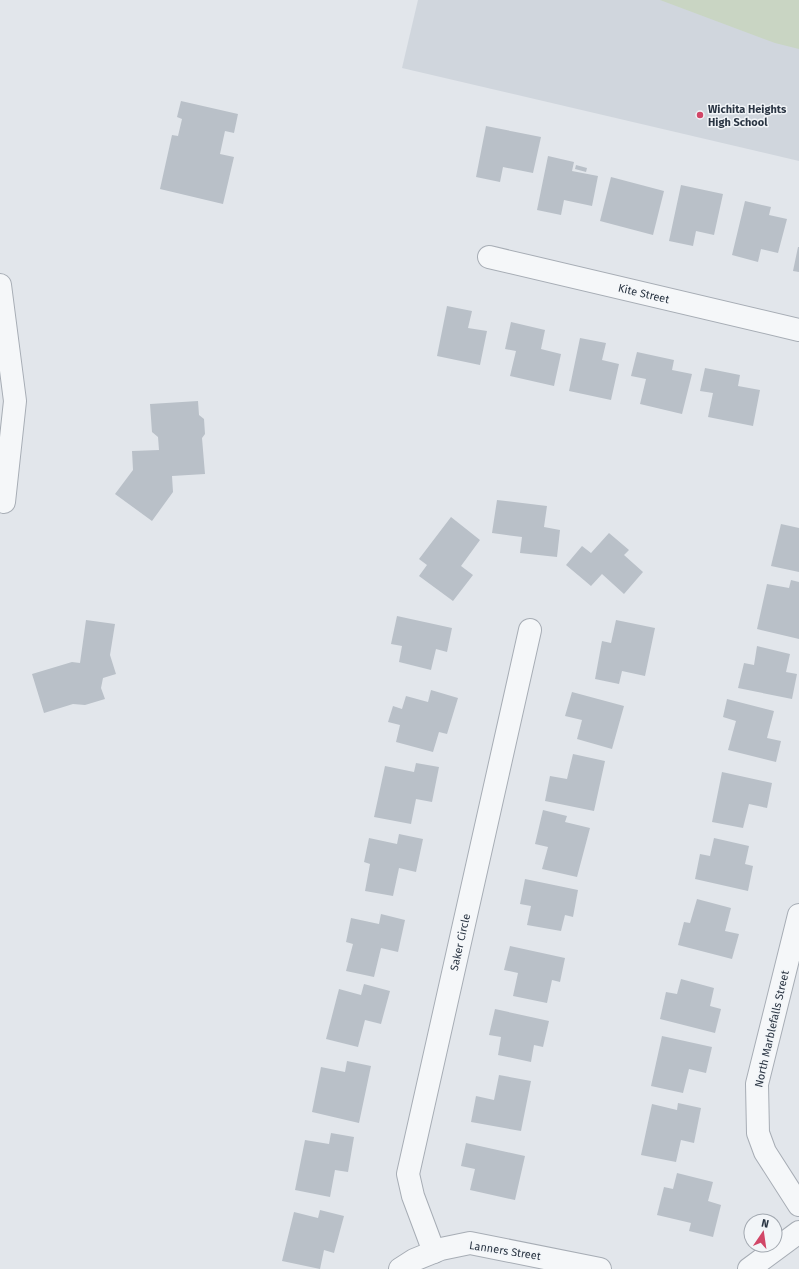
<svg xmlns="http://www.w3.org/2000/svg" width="799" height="1269" viewBox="0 0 799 1269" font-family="'Fira Sans',sans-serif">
  <rect width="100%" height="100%" fill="#e2e6eb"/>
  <!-- built -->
  <path fill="#d0d6dd" d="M418,0H799V161L402,68Z"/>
  <!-- green -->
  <path fill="#c9d5c3" d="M660,0H799V49L775,43Z"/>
  <!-- building -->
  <g fill="#b9c0c8">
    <path d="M181,101L238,114L234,133L225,131L220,154L234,157L223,204L160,189L172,135L178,136L182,119L177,117Z"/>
    <path d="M486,126L541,137L533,173L503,167L500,182L476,177Z"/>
    <path d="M548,156L574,162L572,171L598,176L592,206L564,200L561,215L537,210Z"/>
    <path d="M576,165L587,168L586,172L575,169Z"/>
    <path d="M611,177L664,191L653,235L600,221Z"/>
    <path d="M681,185L723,194L714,235L696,231L693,246L669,241Z"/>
    <path d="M745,201L771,207L769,215L787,219L778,253L761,249L758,262L732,255Z"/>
    <path d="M798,247H799V272L793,271Z"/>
    <path d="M447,306L472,311L468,328L487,331L480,365L437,356Z"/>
    <path d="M511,322L545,330L541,349L561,354L554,386L510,376L516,351L505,349Z"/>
    <path d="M580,338L606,343L602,360L619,364L611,400L569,391Z"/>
    <path d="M637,352L674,360L672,370L692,374L682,414L640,404L646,379L631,376Z"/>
    <path d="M705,368L740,375L738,386L760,390L753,426L708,417L713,393L700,391Z"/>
    <path d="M198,401L199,415L204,419L205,434L202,438L205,474L172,476L173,492L152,521L115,494L133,470L132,451L159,450L158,437L152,432L150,404Z"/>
    <path d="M497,500L547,506L544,527L560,530L557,557L520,553L522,537L492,533Z"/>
    <path d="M451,517L480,540L461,566L473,575L453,601L419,576L427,565L419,559Z"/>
    <path d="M781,524L799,528V572L771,566Z"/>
    <path d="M609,533L629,550L624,555L643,572L624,594L602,574L591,586L566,565L582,546L591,553Z"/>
    <path d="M791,580L799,582V639L757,629L767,584L789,588Z"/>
    <path d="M397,616L452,628L447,652L436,649L431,670L399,662L402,646L391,644Z"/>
    <path d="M86,620L115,624L110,655L116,674L103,678L101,688L105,699L85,705L73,704L44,713L32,674L72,662L80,663Z"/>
    <path d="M616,620L655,628L645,676L622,671L619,684L595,679L602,641L611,643Z"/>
    <path d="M757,646L790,654L786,672L797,674L792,699L738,688L744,663L754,665Z"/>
    <path d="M431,690L458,698L447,734L439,732L433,752L396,742L400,725L388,722L393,706L402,709L406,696L428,702Z"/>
    <path d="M572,692L624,706L612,749L577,739L582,720L565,716Z"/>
    <path d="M727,699L774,711L767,738L781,741L776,762L728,750L736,721L723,717Z"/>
    <path d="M573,754L605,761L594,811L545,801L550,776L567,779Z"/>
    <path d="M416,763L439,767L432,802L416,799L411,824L374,817L385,766L414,772Z"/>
    <path d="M722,772L772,783L767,808L749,804L743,828L712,822Z"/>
    <path d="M543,810L567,816L565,822L590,828L577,877L542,869L548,847L535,844Z"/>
    <path d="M399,834L423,839L416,872L399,868L393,896L365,891L370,864L364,862L369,838L397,844Z"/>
    <path d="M714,838L749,846L745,864L753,866L748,891L695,879L700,854L710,856Z"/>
    <path d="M525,879L578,890L573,917L565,915L561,931L527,925L531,906L520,904Z"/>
    <path d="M697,899L731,908L725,931L739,934L732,959L678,945L684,922L690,923Z"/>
    <path d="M381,914L405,920L398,952L381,948L374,977L346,971L353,944L346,942L351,918L379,924Z"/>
    <path d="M510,946L565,958L560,982L552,980L547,1003L513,996L518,973L504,970Z"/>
    <path d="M681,979L714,988L710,1006L721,1009L715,1033L660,1019L666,992L677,994Z"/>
    <path d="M364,984L390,991L381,1024L365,1020L358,1047L326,1039L339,989L361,995Z"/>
    <path d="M495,1009L549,1021L543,1047L534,1045L531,1062L498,1055L501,1037L489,1035Z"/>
    <path d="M662,1036L712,1047L706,1073L689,1069L683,1093L651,1086Z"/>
    <path d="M347,1061L371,1066L359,1123L312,1112L321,1067L345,1072Z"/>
    <path d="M499,1075L531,1081L521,1131L471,1122L476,1096L494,1100Z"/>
    <path d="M678,1103L701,1108L694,1143L681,1140L676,1162L641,1155L652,1104L677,1110Z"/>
    <path d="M331,1133L354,1137L348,1172L335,1170L330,1197L295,1190L305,1140L329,1144Z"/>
    <path d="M466,1143L525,1156L515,1200L470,1190L475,1169L461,1166Z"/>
    <path d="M677,1173L713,1182L708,1201L721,1205L713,1237L689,1231L691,1223L657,1215L664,1187L673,1189Z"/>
    <path d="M320,1210L344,1216L334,1253L324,1250L320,1269L282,1261L294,1212L318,1218Z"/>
  </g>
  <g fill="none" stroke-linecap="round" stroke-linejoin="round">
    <defs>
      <g id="minor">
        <path id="s1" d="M489,257L799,330"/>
        <path d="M0,285L15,401L4,502"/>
        <path d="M799,915L757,1084L758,1133L765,1152L799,1205"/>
        <path id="s2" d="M434,1252L413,1196L408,1174L530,630"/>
        <path d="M400,1269L414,1260L441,1249L470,1243L600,1269"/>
        <path d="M749,1269L799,1232"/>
      </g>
    </defs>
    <!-- minor casing -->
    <use href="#minor" stroke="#a7adb5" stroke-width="24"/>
    <!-- minor -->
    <use href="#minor" stroke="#f5f7f9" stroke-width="22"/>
  </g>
  <!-- markers -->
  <circle fill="#d14667" stroke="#f2f5f8" stroke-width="1.5" cx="700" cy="115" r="4"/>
  <g text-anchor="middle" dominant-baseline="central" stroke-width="3" stroke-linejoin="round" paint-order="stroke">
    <!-- poi labels -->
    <g font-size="11" font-weight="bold" fill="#2a3543" stroke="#f2f5f8" text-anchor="start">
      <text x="708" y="109">Wichita Heights<tspan x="708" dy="13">High School</tspan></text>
    </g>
    <!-- street labels -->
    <g font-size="11" fill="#2a3543" stroke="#f2f5f8">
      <text stroke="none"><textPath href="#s1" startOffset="159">Kite Street</textPath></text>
      <text stroke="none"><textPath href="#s2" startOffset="320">Saker Circle</textPath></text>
      <text transform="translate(772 1029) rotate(-77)">North Marblefalls Street</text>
      <text transform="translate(505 1251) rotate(9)">Lanners Street</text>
    </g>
  </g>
  <!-- north arrow -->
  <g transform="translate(763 1233) rotate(13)"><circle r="19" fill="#f2f5f8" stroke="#a2a8b0"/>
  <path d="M0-3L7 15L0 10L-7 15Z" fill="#d14667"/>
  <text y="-6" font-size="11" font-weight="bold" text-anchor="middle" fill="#2a3543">N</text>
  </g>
</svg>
